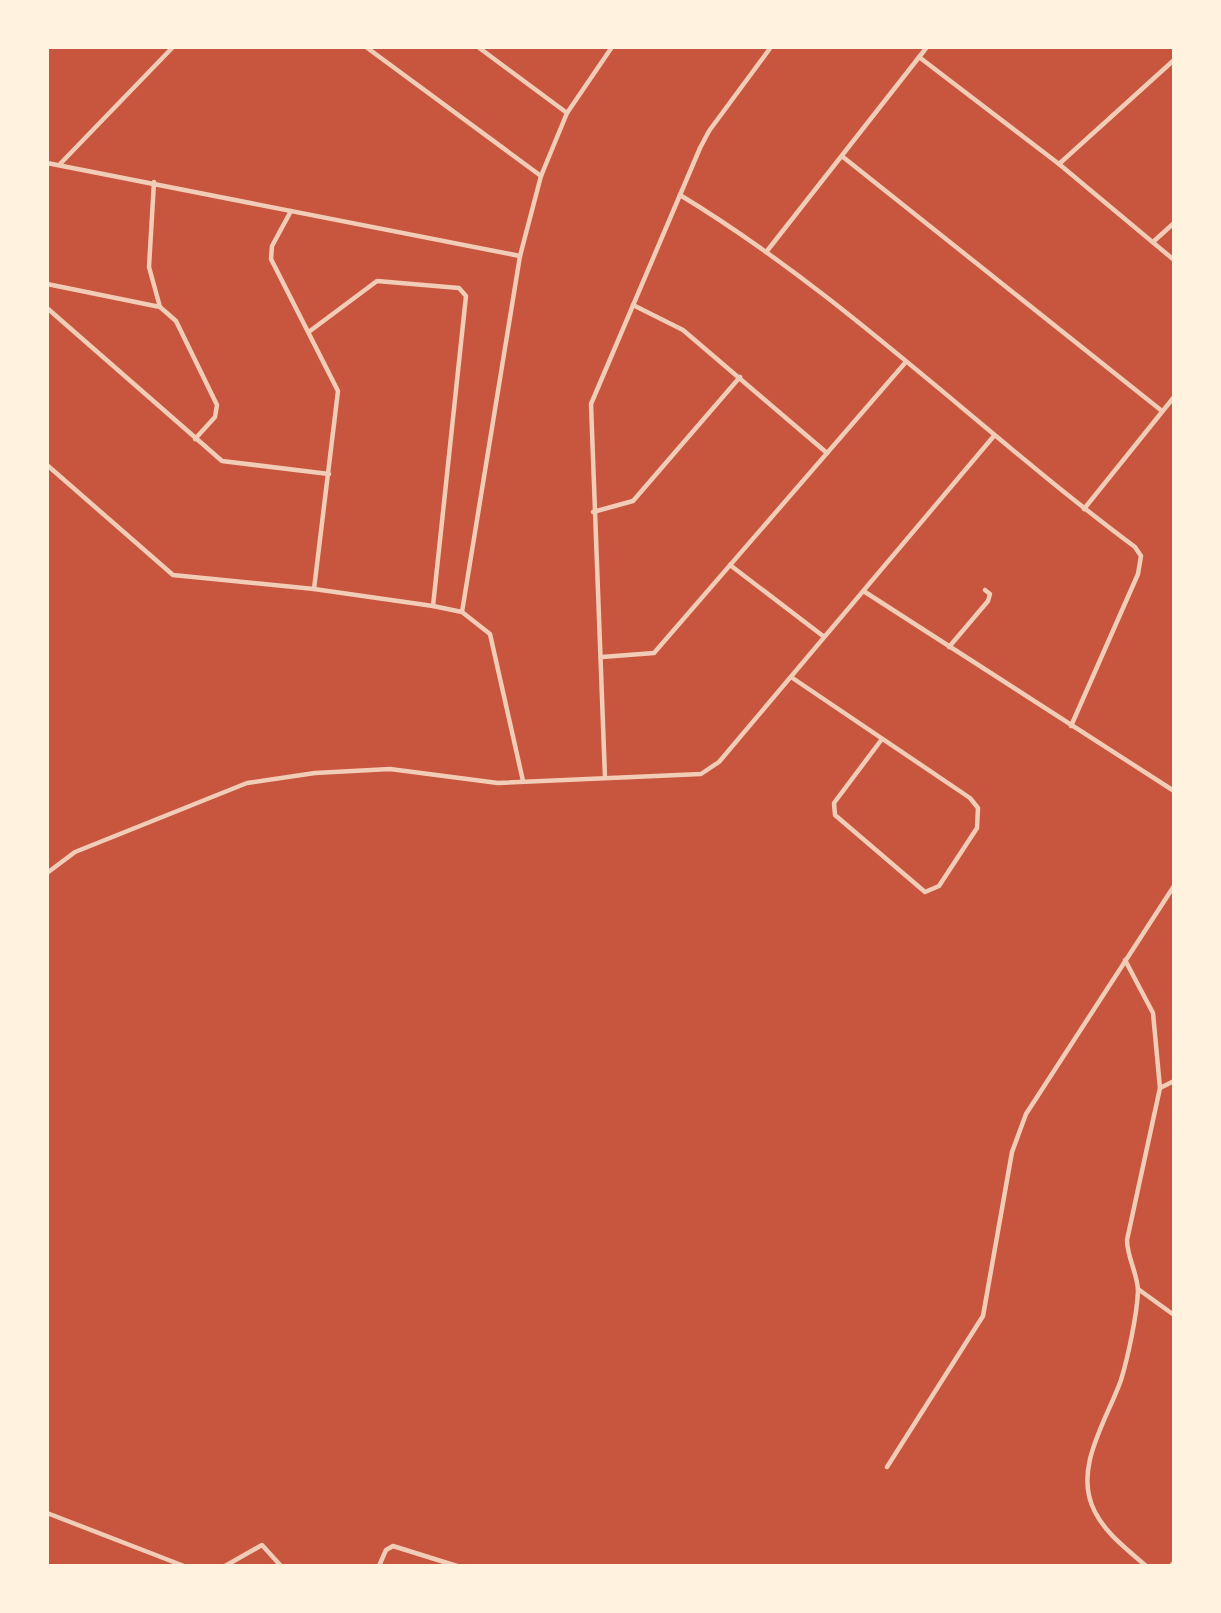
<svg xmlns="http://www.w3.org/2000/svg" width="1221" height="1613" viewBox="0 0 1221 1613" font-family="'Nunito Sans',sans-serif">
  <rect width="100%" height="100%" fill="#c8553d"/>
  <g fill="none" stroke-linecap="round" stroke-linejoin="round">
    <!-- minor -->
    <g stroke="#f1ccb7" stroke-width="4.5">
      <path d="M366,47L541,176"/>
      <path d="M478,47L567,113"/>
      <path d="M919,57L1059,164L1174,260"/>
      <path d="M843,157L1162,411"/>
      <path d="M47,163L520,256"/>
      <path d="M60,164L173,47"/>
      <path d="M1059,164L1174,60"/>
      <path d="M154,182L149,267L160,307"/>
      <path d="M680,195C842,293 983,434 1135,547L1141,556L1138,574L1071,726"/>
      <path d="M291,211L272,246L271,259L338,391L314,589"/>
      <path d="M1153,242L1174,223"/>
      <path d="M767,251L927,47"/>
      <path d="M47,284L160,307L176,321L217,405L215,417L195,439"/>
      <path d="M633,305L683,330L827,453"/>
      <path d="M47,308L222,461L329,474"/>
      <path d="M310,331L377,281L459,288L466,296L433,606"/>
      <path d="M47,465L173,575L314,589L433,606L462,612L490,634L523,781"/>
      <path d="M1084,509L1174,397"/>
      <path d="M593,512L633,501L740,377"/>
      <path d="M730,565L823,636"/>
      <path d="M865,592L1174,791"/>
      <path d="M462,612L520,256L541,176L567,113L612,47"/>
      <path d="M949,647L988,601L990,594L985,590"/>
      <path d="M602,657L654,653L905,363"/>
      <path d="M791,677L970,798L978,808L977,828L939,886L925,892L835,815L834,803L882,739"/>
      <path d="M605,778L591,404L700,148L709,131L771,47"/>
      <path d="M47,873L75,852L247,783L315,773L390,769L498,783L701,774L719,762L993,437"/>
      <path d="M1125,960L1153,1013L1160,1088L1127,1240C1127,1257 1138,1275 1138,1291C1137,1315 1128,1357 1121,1380C1107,1420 1072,1469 1095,1512C1107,1535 1127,1549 1146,1566"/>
      <path d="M1160,1088L1174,1081"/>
      <path d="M1138,1289L1174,1315"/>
      <path d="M887,1467L983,1316L1012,1152L1026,1114L1174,886"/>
      <path d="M47,1513L184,1566"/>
      <path d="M225,1566L262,1545L281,1566"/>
      <path d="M379,1566L386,1550L393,1546L457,1566"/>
      <path d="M1171,1566L1174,1562"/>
    </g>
  </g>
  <!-- border -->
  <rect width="1221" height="1613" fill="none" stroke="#fff3e0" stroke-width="98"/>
</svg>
